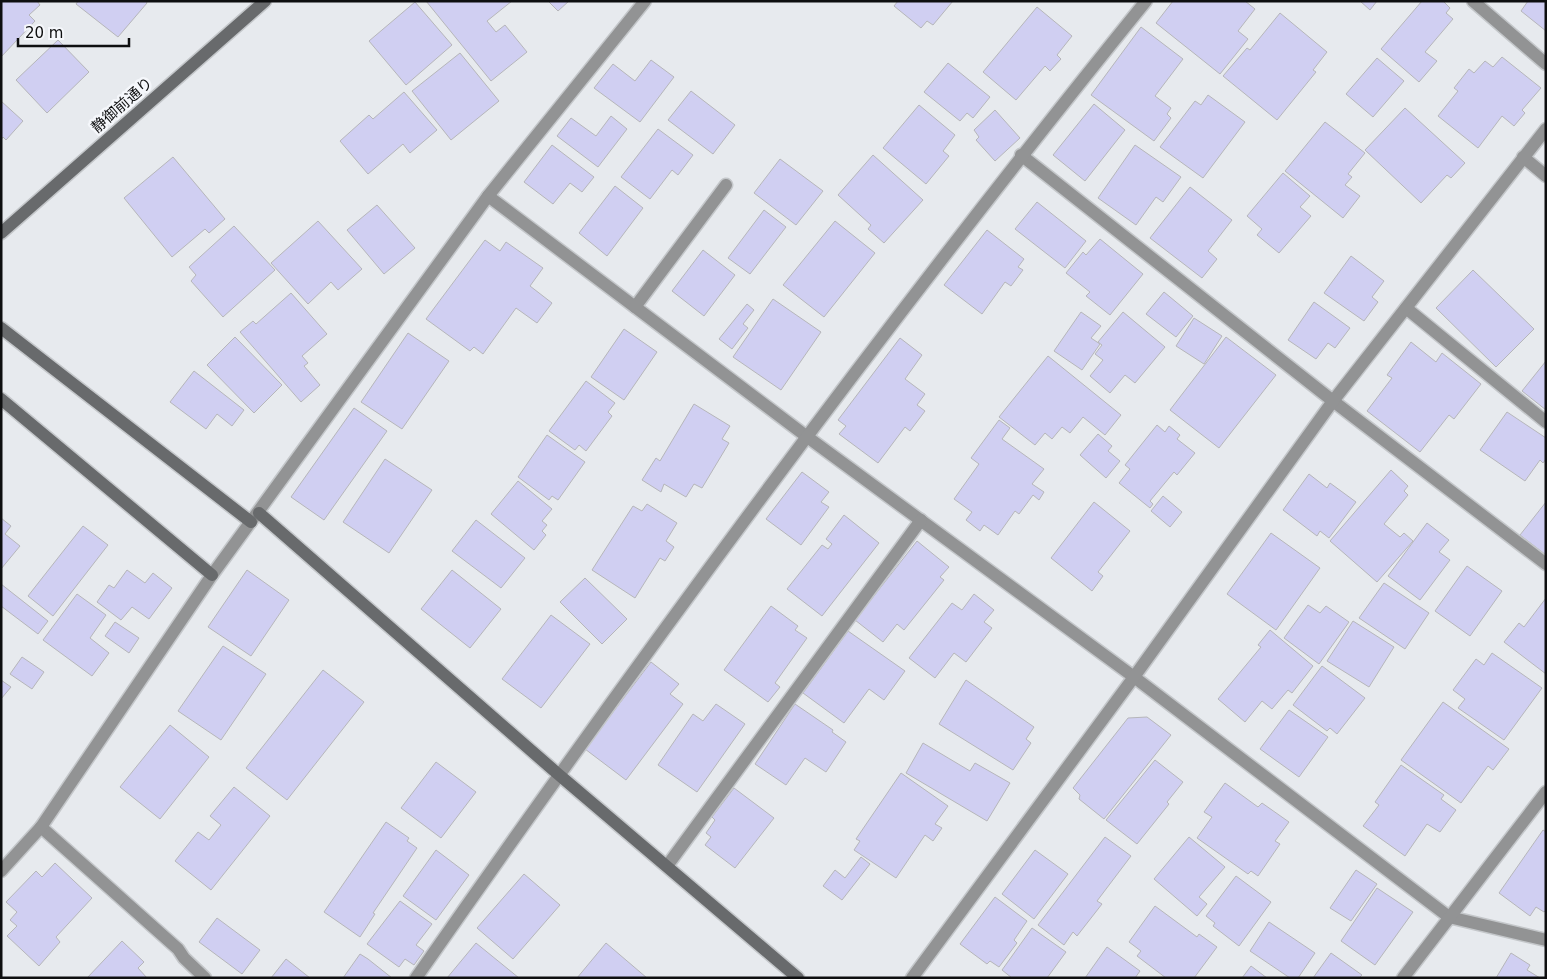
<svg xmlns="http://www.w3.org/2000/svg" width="1547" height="979" viewBox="0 0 1547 979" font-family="'DejaVu Sans','Noto Sans JP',sans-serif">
  <rect width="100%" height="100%" fill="#e7eaee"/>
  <!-- building -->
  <g fill="#d0cff2" stroke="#b6b6ba">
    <path d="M1,1H37L40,5L29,15L35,21L1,57Z"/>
    <path d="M78,1H146L147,3L118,37L76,4Z"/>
    <path d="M426,1H512L487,21L496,32L505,25L527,52L491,81Z"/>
    <path d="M548,1H569L558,11Z"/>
    <path d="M898,1H953L933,25L927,21L921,28L894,6Z"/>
    <path d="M1173,1H1245L1255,9L1238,31L1248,39L1220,74L1156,23Z"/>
    <path d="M1360,1H1377L1370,10Z"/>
    <path d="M1422,1H1443L1450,8L1446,13L1453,19L1425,52L1437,61L1419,82L1381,49Z"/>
    <path d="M1528,1H1546V31L1521,11Z"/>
    <path d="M415,2L452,45L406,85L369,41Z"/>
    <path d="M1037,7L1072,36L1057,55L1061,59L1050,71L1045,66L1016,100L983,72Z"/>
    <path d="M1280,13L1327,52L1313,70L1316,72L1277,120L1223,76L1247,48L1250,50Z"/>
    <path d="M1141,27L1183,59L1155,96L1171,108L1167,114L1171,118L1154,141L1091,95Z"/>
    <path d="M58,40L89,72L47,113L16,80Z"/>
    <path d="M460,53L499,101L451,140L412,91Z"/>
    <path d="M1502,57L1541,88L1522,110L1525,113L1514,126L1502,116L1478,148L1438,116L1458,91L1454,88L1469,69L1474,73L1485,61L1493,67Z"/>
    <path d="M1377,58L1404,81L1373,117L1346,94Z"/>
    <path d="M651,60L674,77L640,122L594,88L613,64L635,81Z"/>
    <path d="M948,63L990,97L973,118L967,113L960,121L924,92Z"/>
    <path d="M691,91L735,125L713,154L668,120Z"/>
    <path d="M404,92L437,130L410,153L403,144L368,174L340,141L369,115L373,119Z"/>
    <path d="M1208,95L1245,122L1203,178L1160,147L1195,101L1201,105Z"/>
    <path d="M1,101L23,121L6,140L3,137L1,140Z"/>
    <path d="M1094,104L1125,130L1085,181L1053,155Z"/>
    <path d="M919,105L955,135L943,151L949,156L926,184L883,148Z"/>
    <path d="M1405,108L1465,163L1451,178L1447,175L1421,203L1365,150Z"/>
    <path d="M995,110L1020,138L995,161L976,140L979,137L974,130Z"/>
    <path d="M611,116L627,129L598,167L557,136L571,118L596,136Z"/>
    <path d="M1325,122L1365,153L1348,174L1352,177L1345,185L1360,196L1343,218L1285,171Z"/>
    <path d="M658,129L693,155L678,175L672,170L650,199L621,177Z"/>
    <path d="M552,145L594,177L582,192L570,183L553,204L524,182Z"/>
    <path d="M1135,145L1181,177L1163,202L1156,197L1136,225L1098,198Z"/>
    <path d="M873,155L923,200L884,243L868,229L871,225L838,195Z"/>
    <path d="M173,157L225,219L209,233L205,229L172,257L124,198Z"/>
    <path d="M780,159L823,191L796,225L754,193Z"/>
    <path d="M1283,173L1310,196L1300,207L1311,216L1279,253L1257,235L1262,229L1247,216Z"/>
    <path d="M615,186L643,208L607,256L579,233Z"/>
    <path d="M1190,187L1232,220L1208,251L1217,259L1202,278L1150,238Z"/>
    <path d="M1037,202L1086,241L1065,268L1015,229Z"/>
    <path d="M377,205L415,248L384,274L347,230Z"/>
    <path d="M764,210L786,227L750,274L728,258Z"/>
    <path d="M318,221L362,269L338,290L331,282L308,304L271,263Z"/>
    <path d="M835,221L875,253L824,317L783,285Z"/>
    <path d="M234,226L275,270L223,317L191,281L196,275L189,267Z"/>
    <path d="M987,230L1024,259L1018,267L1023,270L1011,286L1005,282L982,314L944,285Z"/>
    <path d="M1100,239L1143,274L1110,315L1086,296L1090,292L1066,273L1083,252L1086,255Z"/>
    <path d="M485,240L500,251L506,242L543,268L530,286L552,303L537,323L516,308L483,354L474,347L470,351L426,319Z"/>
    <path d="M703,250L735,275L704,316L672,291Z"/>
    <path d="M1351,256L1384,281L1372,297L1378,302L1364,321L1324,293Z"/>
    <path d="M1473,270L1534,329L1496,367L1436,308Z"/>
    <path d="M1164,292L1193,316L1176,337L1146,314Z"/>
    <path d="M291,293L327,334L302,356L308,363L304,366L320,385L301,402L240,332L253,321L256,324Z"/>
    <path d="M773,299L821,332L781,390L733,357Z"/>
    <path d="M1314,302L1350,328L1335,348L1328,343L1316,359L1288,340Z"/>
    <path d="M747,304L754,310L743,324L748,328L732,349L719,339Z"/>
    <path d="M1081,312L1101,326L1091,338L1100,344L1082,370L1054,351Z"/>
    <path d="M1123,312L1165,347L1135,383L1125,375L1110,393L1090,376L1103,360L1095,354L1102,345L1098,342Z"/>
    <path d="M1194,318L1222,336L1204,364L1176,346Z"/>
    <path d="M624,329L657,352L624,400L591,377Z"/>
    <path d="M408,333L449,361L402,429L361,402Z"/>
    <path d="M235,337L282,385L254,413L207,365Z"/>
    <path d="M1226,337L1276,375L1219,448L1170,410Z"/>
    <path d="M900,338L922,355L905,379L925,394L917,405L925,411L910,431L905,427L878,463L839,434L846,426L838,420Z"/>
    <path d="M1411,342L1436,362L1442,353L1481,384L1454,419L1449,415L1420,452L1367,411L1392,378L1387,375Z"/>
    <path d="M1048,356L1121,415L1105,435L1083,417L1070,433L1062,427L1052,439L1045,433L1035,445L999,417Z"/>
    <path d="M1546,361V410L1522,391Z"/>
    <path d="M194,371L244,410L232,426L217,414L206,429L170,402Z"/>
    <path d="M586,381L615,403L608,412L612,416L586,451L579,445L575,450L549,431Z"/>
    <path d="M694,404L730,426L722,439L729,443L702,488L694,484L686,497L664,484L661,492L642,480L656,458L660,461Z"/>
    <path d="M354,408L387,431L324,520L291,497Z"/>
    <path d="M1507,412L1546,438V459L1543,463L1540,460L1525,481L1480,450Z"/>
    <path d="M999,420L1010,428L1002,439L1044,469L1032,484L1044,492L1039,500L1033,495L1019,514L1015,511L998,535L984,525L980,531L966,520L972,512L954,499L979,464L971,458Z"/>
    <path d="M1157,425L1165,432L1169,426L1180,435L1177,439L1195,453L1177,475L1174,472L1150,501L1153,504L1150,508L1119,483L1130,469L1125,465Z"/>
    <path d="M1098,434L1112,446L1108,451L1120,461L1106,478L1080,455Z"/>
    <path d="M547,435L585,462L558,500L552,496L549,500L518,477Z"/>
    <path d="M385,459L432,490L389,553L343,522Z"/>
    <path d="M1391,470L1408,486L1404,491L1408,495L1384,524L1400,537L1404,533L1413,541L1377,582L1330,541Z"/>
    <path d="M802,472L829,492L821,502L829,507L801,545L766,519Z"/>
    <path d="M1309,474L1327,488L1330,483L1356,502L1329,538L1320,531L1317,536L1283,510Z"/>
    <path d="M518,481L552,509L542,521L547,525L542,531L546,535L534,550L491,514Z"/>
    <path d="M1163,496L1182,512L1170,527L1151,511Z"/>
    <path d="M1094,502L1130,531L1098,572L1103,576L1092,591L1051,558Z"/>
    <path d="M1546,502V555L1520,535Z"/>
    <path d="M647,504L677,523L666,541L674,547L665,561L660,558L635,598L592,570L633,506L642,511Z"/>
    <path d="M844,515L879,543L822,616L787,589L822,545L828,549L832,544L826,539Z"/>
    <path d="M1,518L11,526L5,534L20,546L1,569Z"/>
    <path d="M476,520L525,558L501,588L452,551Z"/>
    <path d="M1427,523L1449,540L1439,552L1450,560L1420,600L1388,576Z"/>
    <path d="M83,526L108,545L53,616L28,596Z"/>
    <path d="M1271,533L1320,568L1276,630L1227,594Z"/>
    <path d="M917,541L949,567L940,577L944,580L904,630L897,624L883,642L855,620Z"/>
    <path d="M1467,566L1502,591L1470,636L1435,611Z"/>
    <path d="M127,570L145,583L153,573L172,588L149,619L132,607L121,620L97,602L109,585L114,588Z"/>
    <path d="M247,570L289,600L251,656L208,627Z"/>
    <path d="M452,570L501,609L470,648L421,609Z"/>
    <path d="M585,578L627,619L602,644L560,602Z"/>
    <path d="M1384,583L1429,613L1405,649L1359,618Z"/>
    <path d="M1,584L48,621L38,634L1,606Z"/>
    <path d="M77,594L106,615L90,638L109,653L92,676L43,640Z"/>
    <path d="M974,594L994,610L984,622L992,628L966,662L954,653L935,678L909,658L952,603L962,610Z"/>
    <path d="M1546,598V674L1504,642L1519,623L1524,627Z"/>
    <path d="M1308,605L1320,613L1326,606L1349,622L1319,664L1284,638Z"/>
    <path d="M771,606L798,626L795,630L807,638L775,683L780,687L768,702L724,670Z"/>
    <path d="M551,615L590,644L541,708L502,679Z"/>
    <path d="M1353,621L1394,647L1369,687L1327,661Z"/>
    <path d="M115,622L139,638L129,653L105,636Z"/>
    <path d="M1270,630L1313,666L1292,693L1288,690L1272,709L1262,701L1245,722L1218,699L1261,647L1258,645Z"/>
    <path d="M848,631L905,671L884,700L869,689L844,723L803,693Z"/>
    <path d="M223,646L266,674L221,740L178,711Z"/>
    <path d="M1492,653L1542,688L1504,740L1458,708L1465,699L1453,690L1476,659L1484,665Z"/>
    <path d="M22,657L44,672L32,689L10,674Z"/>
    <path d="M651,662L679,684L670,694L683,704L626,780L585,749Z"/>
    <path d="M1322,666L1365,698L1337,734L1330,728L1327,731L1293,705Z"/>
    <path d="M323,670L364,702L287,800L246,768Z"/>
    <path d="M1,680L11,687L1,699Z"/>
    <path d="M966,680L1034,727L1026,739L1031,743L1013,770L939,724Z"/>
    <path d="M1443,702L1509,749L1493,770L1488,766L1461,803L1401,760Z"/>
    <path d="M716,704L745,724L697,792L658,765L693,714L703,721Z"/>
    <path d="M795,704L833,730L832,732L846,742L826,772L805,758L786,785L755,764Z"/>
    <path d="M1289,710L1328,737L1299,777L1260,749Z"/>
    <path d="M1147,717L1171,735L1104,819L1079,799L1080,795L1073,788L1128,718Z"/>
    <path d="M170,725L209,757L160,819L120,787Z"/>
    <path d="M923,743L970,771L975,763L1010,783L987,821L906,773Z"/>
    <path d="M1155,760L1183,782L1167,802L1169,804L1137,844L1106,820Z"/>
    <path d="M436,762L476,792L441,838L401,808Z"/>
    <path d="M1401,765L1444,795L1441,799L1456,810L1440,832L1427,824L1405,856L1363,826L1379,805L1375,802Z"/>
    <path d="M901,773L948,806L935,824L942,828L933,841L925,835L896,878L854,850L860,841L856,839Z"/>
    <path d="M1225,783L1258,807L1262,803L1289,822L1275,841L1280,844L1258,876L1251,871L1248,874L1197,838L1212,817L1204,812Z"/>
    <path d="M234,787L270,816L211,890L175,861L198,832L209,840L221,825L210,816Z"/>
    <path d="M734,788L774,818L735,868L705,845L711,837L706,833L715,820L712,817Z"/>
    <path d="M386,822L409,838L407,841L417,848L373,913L375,914L360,937L324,912Z"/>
    <path d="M1543,830L1546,832V910L1544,912L1536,907L1530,916L1499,893Z"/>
    <path d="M1105,837L1131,856L1097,901L1102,904L1077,936L1073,932L1064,945L1038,925Z"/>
    <path d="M1189,837L1225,867L1199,897L1207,904L1197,916L1154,879Z"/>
    <path d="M436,850L469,875L436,920L403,896Z"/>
    <path d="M1035,850L1068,874L1034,919L1002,894Z"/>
    <path d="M861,857L870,864L842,900L823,886L835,870L845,878Z"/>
    <path d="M55,863L92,898L56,937L60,942L39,966L7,936L17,926L10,920L17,912L6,902L36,871L42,877Z"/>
    <path d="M1356,870L1377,884L1351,921L1330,908Z"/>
    <path d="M524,874L560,905L513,959L477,928Z"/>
    <path d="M1236,876L1271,902L1239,946L1213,926L1215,923L1206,916Z"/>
    <path d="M1377,888L1413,912L1375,965L1341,941Z"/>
    <path d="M995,897L1027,921L1014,940L1017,943L999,967L990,961L987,964L960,944Z"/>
    <path d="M400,901L432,924L416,945L424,951L414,965L405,959L399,967L367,944Z"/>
    <path d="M1155,906L1197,937L1199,934L1217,947L1194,978H1166L1137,956L1141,951L1129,942Z"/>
    <path d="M217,918L260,950L242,974L199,942Z"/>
    <path d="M1269,922L1315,953L1298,978H1290L1250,951Z"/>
    <path d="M1032,928L1066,952L1047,978H1012L1002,970Z"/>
    <path d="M122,941L144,962L138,968L147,978H87Z"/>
    <path d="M476,943L519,978H447Z"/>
    <path d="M606,943L647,978H577Z"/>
    <path d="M1107,947L1140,971L1135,978H1085Z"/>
    <path d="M1331,953L1362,975L1359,978H1313Z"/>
    <path d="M1511,953L1530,965L1527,970L1540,978H1496Z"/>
    <path d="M360,954L368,959L392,978H343Z"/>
    <path d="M286,959L310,978H271Z"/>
    <path d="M1251,966L1267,978H1242Z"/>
  </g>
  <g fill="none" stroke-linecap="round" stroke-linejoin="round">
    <defs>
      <g id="street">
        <path d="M1473,1L1546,64"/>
        <path d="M1021,155L1333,401L1546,564"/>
        <path d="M1523,157L1546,176"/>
        <path d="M488,196L806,436L1134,677L1449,917L1546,940"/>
        <path d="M635,307L726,185"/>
        <path d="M1406,308L1546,422"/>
        <path d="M41,827L178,949L184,958L205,978"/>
        <path d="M667,866L921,520"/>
        <path d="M1,871L41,827L212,575L488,196L645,1"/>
        <path d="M416,978C649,644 890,317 1146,1"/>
        <path d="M912,978L1134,677L1333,401L1546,129"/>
        <path d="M1403,978L1546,792"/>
      </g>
      <g id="secondary">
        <path d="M1,233L265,1"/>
        <path d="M1,328L251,522"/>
        <path d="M1,399L212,575"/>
        <path d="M259,513L558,774L798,978"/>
      </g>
    </defs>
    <!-- street casing -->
    <use href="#street" stroke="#c4c7ca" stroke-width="15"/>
    <!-- secondary casing -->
    <use href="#secondary" stroke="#c4c7ca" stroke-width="15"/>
    <!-- street -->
    <use href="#street" stroke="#929394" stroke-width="12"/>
    <!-- secondary -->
    <use href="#secondary" stroke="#686a6c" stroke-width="12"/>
  </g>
  <g text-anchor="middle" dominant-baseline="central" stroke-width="5" stroke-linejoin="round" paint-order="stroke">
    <!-- street labels -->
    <g font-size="15" fill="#0e0f10" stroke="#f5f7fb">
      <text transform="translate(122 105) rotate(-41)">静御前通り</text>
    </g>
  </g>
  <!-- border -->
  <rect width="1547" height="979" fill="none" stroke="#0e0f10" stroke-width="5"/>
  <!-- scale -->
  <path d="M18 38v8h111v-8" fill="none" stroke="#0e0f10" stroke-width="2.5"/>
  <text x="25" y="38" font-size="15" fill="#0e0f10" stroke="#f5f7fb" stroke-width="4" paint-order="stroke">20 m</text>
</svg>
